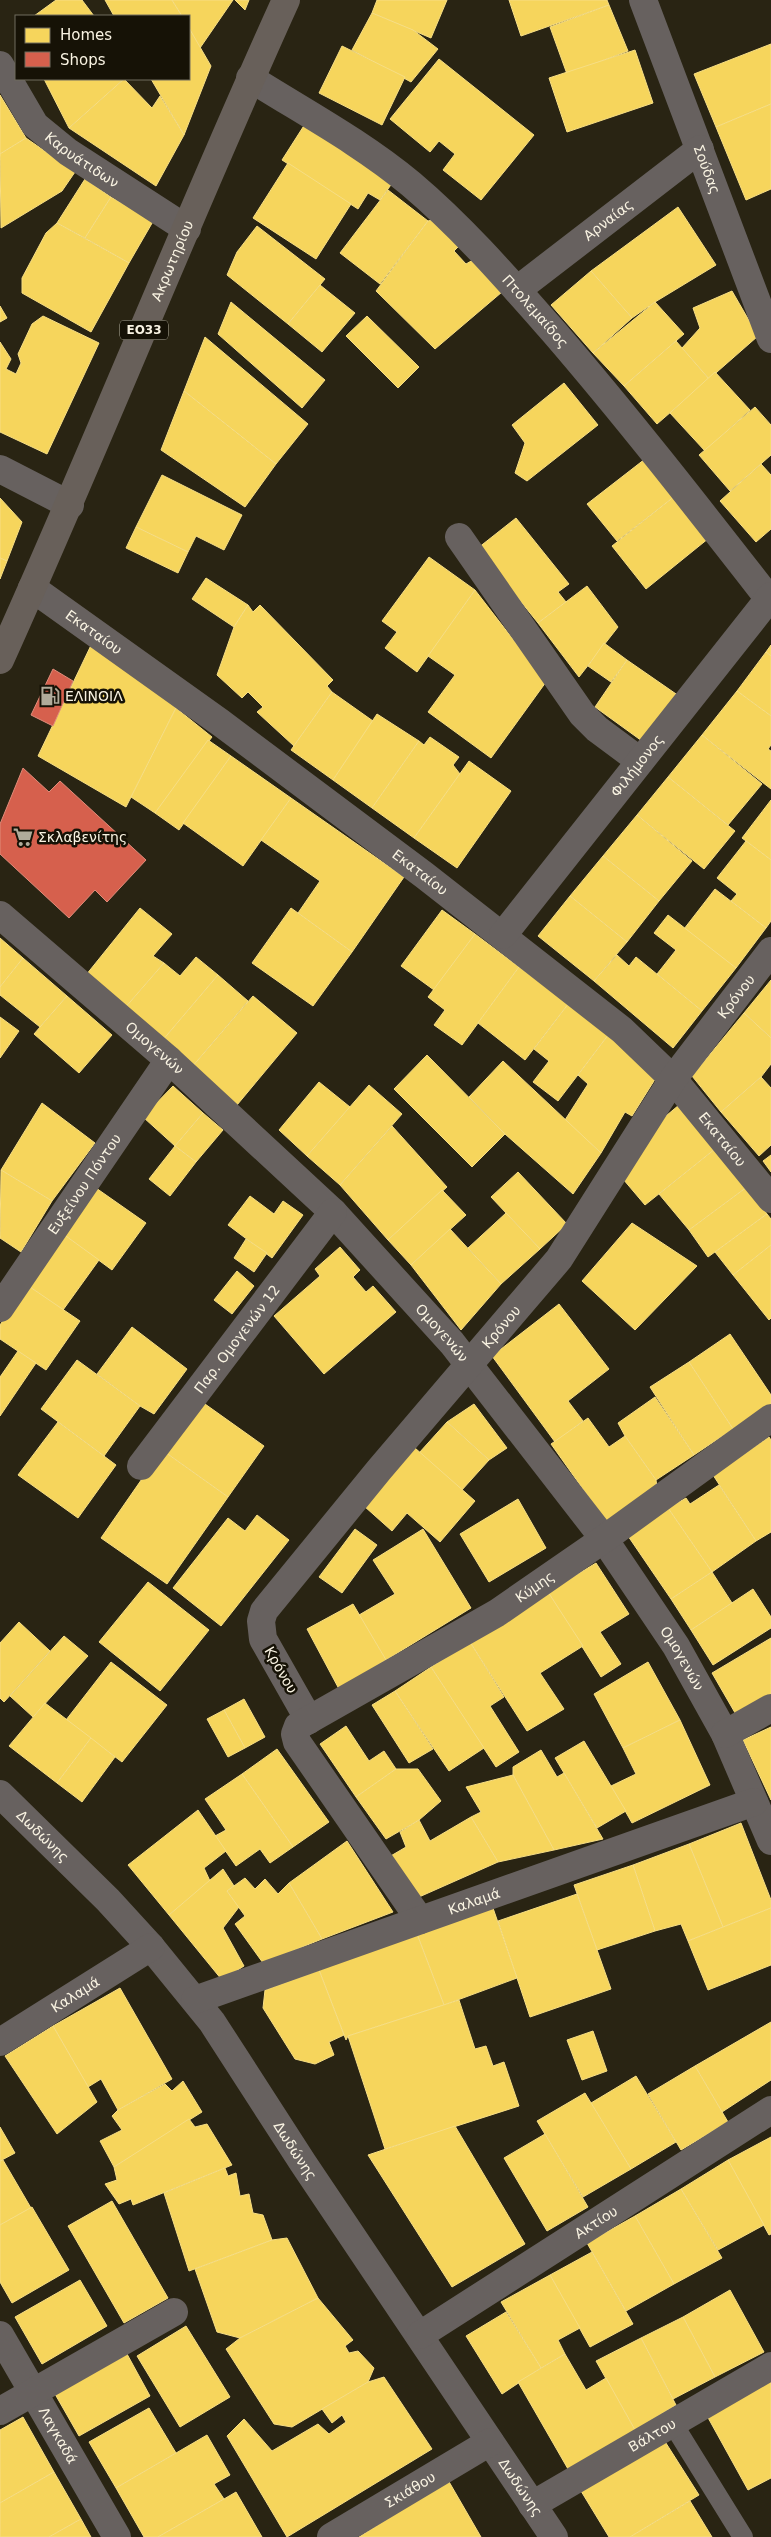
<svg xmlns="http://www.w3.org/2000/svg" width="771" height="2537" viewBox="0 0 771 2537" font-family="'DejaVu Sans',sans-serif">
  <rect width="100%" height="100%" fill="#292413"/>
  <!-- homes -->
  <g fill="#f6d55c" stroke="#f7de84">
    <path d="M56,0H82L94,16H34Z"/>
    <path d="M105,0H172L182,16H114Z"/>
    <path d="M172,0H233L200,48L189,28V16H182Z"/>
    <path d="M235,0H249L245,10Z"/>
    <path d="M377,0H447L431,38L372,13Z"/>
    <path d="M509,0H607L609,5L521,36Z"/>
    <path d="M609,5L628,51L567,74L550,27Z"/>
    <path d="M372,13L413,30L438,49L411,82L352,50Z"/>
    <path d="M189,28L211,66L184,135L151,79H189Z"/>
    <path d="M771,44V104L716,127L694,74Z"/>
    <path d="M342,46L405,77L382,125L319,93Z"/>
    <path d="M635,50L653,103L567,132L549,78Z"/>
    <path d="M439,59L534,135L481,200L443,170L455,154L439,141L430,152L390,119Z"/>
    <path d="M44,79H124L69,128Z"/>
    <path d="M124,79L152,108L160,96L184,135L156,186L69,128Z"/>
    <path d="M0,95L26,138L0,154Z"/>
    <path d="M771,104V189L746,200L716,127Z"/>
    <path d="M305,124L393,182L380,200L368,193L358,209L282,160Z"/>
    <path d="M26,138L75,172L62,191L1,228L0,154Z"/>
    <path d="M288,163L351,204L316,259L253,218Z"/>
    <path d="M85,179L111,197L85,238L57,223Z"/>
    <path d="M388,190L428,221L380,284L340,253Z"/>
    <path d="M111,197L125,205L130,203L155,218L129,263L85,238Z"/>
    <path d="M678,207L716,265L655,302L632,318L591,271Z"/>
    <path d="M436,219L460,245L454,251L466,264L473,260L502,292L435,349L376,291L428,221Z"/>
    <path d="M57,223L129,263L91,332L22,293V278L46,233Z"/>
    <path d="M257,226L325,279L288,324L227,275L237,252Z"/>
    <path d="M591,271L632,318L593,353L551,305Z"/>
    <path d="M320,285L355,313L322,352L288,324Z"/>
    <path d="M732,291L758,336L709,379L682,348L700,328L693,308Z"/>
    <path d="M231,302L325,380L302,408L218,334Z"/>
    <path d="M655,302L684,334L624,386L593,353Z"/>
    <path d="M0,306L7,318L0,322Z"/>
    <path d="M43,316L99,343L47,454L0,432V342L11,359L6,369L16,374L21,363L18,354L32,324Z"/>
    <path d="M367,316L419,367L398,388L346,336Z"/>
    <path d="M205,337L308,424L276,464L184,391Z"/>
    <path d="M676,341L709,379L657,424L624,386Z"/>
    <path d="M715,372L750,410L705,451L670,413Z"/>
    <path d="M564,383L598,425L527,481L515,473L525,443L512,425Z"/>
    <path d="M184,391L276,464L245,507L161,450Z"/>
    <path d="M755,407L771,425V455L730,491L699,455Z"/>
    <path d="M645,459L675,496L617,541L587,504Z"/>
    <path d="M761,464L771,475V529L756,542L720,501Z"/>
    <path d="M162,475L242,515L224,550L196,536L188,552L136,527Z"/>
    <path d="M675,496L709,538L646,589L612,546Z"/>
    <path d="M0,498L22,522L7,561L0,558Z"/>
    <path d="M516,518L569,584L558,592L566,602L538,623L478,548Z"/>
    <path d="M136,527L188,552L178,573L126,548Z"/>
    <path d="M429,557L475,590L417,672L385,648L397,632L382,621Z"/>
    <path d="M0,558L7,561L0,579Z"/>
    <path d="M206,578L248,605L234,627L192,599Z"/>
    <path d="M587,586L618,627L579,677L538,623Z"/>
    <path d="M475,590L546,682L491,758L428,712L455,675L428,656Z"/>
    <path d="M248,605L253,612L260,605L333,680L327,686L332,692L294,746L257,712L263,707L248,692L242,698L217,675L234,627Z"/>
    <path d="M94,639L176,708L126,807L38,756Z"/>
    <path d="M604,643L627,660L611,682L588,666Z"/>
    <path d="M771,645V656L766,652Z"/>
    <path d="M766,652L771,656V716L737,691Z"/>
    <path d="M627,660L679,696L642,741L595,707Z"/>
    <path d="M737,691L771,716V745L768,749L771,751V789L702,735Z"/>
    <path d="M332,692L373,721L333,780L291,750Z"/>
    <path d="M176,708L212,737L155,813L131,797Z"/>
    <path d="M377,714L419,741L372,808L333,780Z"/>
    <path d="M702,735L762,784L728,825L668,777Z"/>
    <path d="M430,737L459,757L453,765L460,774L414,838L372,808L419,741L424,745Z"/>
    <path d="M208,740L231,756L179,830L155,813Z"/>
    <path d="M231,756L291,798L243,866L183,823Z"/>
    <path d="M469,761L511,791L457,868L414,838Z"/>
    <path d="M668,777L735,831L704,869L637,815Z"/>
    <path d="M291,798L404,877L352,952L298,913L320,881L261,840Z"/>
    <path d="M771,800V860L742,838Z"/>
    <path d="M637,815L692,861L659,901L603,856Z"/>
    <path d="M746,841L771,860V921L766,928L731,901L737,894L717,878Z"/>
    <path d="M603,856L659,901L627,942L570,896Z"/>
    <path d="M715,889L766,928L736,968L684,929Z"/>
    <path d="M570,896L627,942L594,981L538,936Z"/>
    <path d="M140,908L172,934L153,956L164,963L124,1009L86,975Z"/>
    <path d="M291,908L352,952L313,1006L252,963Z"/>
    <path d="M442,910L475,934L434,990L401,966Z"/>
    <path d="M668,915L736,968L702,1011L657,974L676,950L654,933Z"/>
    <path d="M475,934L519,967L462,1045L434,1025L445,1010L428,997Z"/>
    <path d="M0,938L23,958L0,987Z"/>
    <path d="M617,955L629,966L636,957L702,1011L673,1048L594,981Z"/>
    <path d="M196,957L218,975L162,1041L124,1009L164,963L180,976Z"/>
    <path d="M23,958L67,996L40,1027L0,995V987Z"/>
    <path d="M519,967L569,1003L525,1060L478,1023Z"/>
    <path d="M218,975L248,1001L192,1067L162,1041Z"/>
    <path d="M771,980V1038L744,1013Z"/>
    <path d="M67,996L112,1035L79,1073L34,1034Z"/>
    <path d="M253,996L297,1033L237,1105L192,1067Z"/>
    <path d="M569,1003L609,1034L558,1101L533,1082L549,1061L534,1049Z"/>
    <path d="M744,1013L771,1038V1064L761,1077L721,1112L692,1076Z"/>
    <path d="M0,1017L19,1031L0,1058Z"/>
    <path d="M609,1034L659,1073L632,1116L625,1112L601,1153L565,1120L588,1084L578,1075Z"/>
    <path d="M427,1055L505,1134L472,1167L394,1089Z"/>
    <path d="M503,1061L601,1153L573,1194L505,1134L469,1097Z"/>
    <path d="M761,1077L771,1088V1145L759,1156L721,1112Z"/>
    <path d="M319,1082L350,1107L307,1156L279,1130Z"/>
    <path d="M369,1085L402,1114L340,1185L307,1156Z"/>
    <path d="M173,1086L203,1113L175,1146L143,1117Z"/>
    <path d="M42,1103L95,1143L52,1201L1,1170Z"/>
    <path d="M679,1105L715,1149L645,1205L623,1179L654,1126Z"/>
    <path d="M203,1113L223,1130L196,1162L175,1146Z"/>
    <path d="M392,1126L447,1187L388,1240L340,1185Z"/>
    <path d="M175,1146L196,1162L170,1196L149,1179Z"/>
    <path d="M715,1149L747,1187L689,1230L659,1194Z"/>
    <path d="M771,1155V1172L763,1161Z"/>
    <path d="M1,1170L52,1201L21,1252L0,1238Z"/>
    <path d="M518,1172L567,1224L540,1249L491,1197Z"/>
    <path d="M747,1187L767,1214L708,1257L689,1230Z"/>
    <path d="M96,1188L146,1223L112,1270L63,1234Z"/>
    <path d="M442,1190L466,1215L411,1265L388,1240Z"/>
    <path d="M250,1196L274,1214L283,1201L303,1215L272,1258L228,1225Z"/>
    <path d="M506,1213L540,1249L501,1284L468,1248Z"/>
    <path d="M767,1214L771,1219V1245L733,1275L715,1252Z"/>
    <path d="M632,1223L697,1266L635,1330L582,1281Z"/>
    <path d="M450,1229L501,1284L461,1330L411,1265Z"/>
    <path d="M63,1234L99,1260L63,1310L27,1285Z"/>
    <path d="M246,1239L267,1253L254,1272L234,1258Z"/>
    <path d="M771,1245V1318L769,1320L733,1275Z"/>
    <path d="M340,1247L360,1270L353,1277L366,1292L373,1286L396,1312L324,1374L274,1316L320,1276L315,1269Z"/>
    <path d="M237,1271L254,1286L232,1314L214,1300Z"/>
    <path d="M27,1285L80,1321L46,1370L0,1339V1325Z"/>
    <path d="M559,1304L609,1369L568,1401L583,1421L555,1442L492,1356Z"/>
    <path d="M132,1327L187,1369L154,1414L140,1406L97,1374Z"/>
    <path d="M730,1334L771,1395V1405L733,1429L689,1362Z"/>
    <path d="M18,1351L36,1363L0,1416V1377Z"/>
    <path d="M77,1360L140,1406L104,1456L41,1409Z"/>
    <path d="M689,1362L733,1429L694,1455L650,1387Z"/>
    <path d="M655,1397L694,1455L656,1480L625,1436L618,1423Z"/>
    <path d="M198,1399L264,1446L228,1497L162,1450Z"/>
    <path d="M474,1404L507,1448L489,1460L447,1422Z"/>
    <path d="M588,1418L609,1447L625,1436L656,1480L657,1487L607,1523L551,1444Z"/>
    <path d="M58,1422L116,1465L78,1518L18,1475Z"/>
    <path d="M447,1422L489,1460L461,1491L419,1453Z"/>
    <path d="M769,1437L771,1440V1532L756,1541L713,1475Z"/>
    <path d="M415,1448L475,1501L440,1542L407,1513L392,1531L364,1506Z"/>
    <path d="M162,1450L228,1497L167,1584L101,1538Z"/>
    <path d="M719,1485L756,1541L712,1572L668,1508L686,1498L690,1504Z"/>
    <path d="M518,1499L546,1548L489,1582L460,1534Z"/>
    <path d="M668,1508L712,1572L671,1599L628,1536Z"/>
    <path d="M257,1515L289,1540L221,1626L173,1588L228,1518L245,1531Z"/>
    <path d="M355,1529L377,1545L342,1593L319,1577Z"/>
    <path d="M423,1529L471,1608L386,1660L359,1615L395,1594L373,1560Z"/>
    <path d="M596,1563L629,1614L600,1632L621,1664L601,1677L548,1592Z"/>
    <path d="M712,1572L732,1603L691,1630L671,1599Z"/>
    <path d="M148,1582L209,1630L160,1691L99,1642Z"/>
    <path d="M753,1589L771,1617V1628L713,1665L691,1630Z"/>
    <path d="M548,1592L583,1646L540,1673L564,1709L527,1731L470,1642Z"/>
    <path d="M353,1604L386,1660L339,1689L307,1629Z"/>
    <path d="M19,1622L50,1651L4,1702L0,1698V1643Z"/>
    <path d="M64,1636L88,1656L33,1717L10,1696Z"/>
    <path d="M771,1638V1699L738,1718L712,1673Z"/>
    <path d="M470,1642L504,1697L490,1706L519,1752L496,1767L431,1667Z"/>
    <path d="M111,1662L167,1705L122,1762L66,1720Z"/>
    <path d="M648,1662L680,1720L623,1748L594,1694Z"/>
    <path d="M431,1667L484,1748L449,1771L395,1691Z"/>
    <path d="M395,1691L433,1749L409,1763L372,1705Z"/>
    <path d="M244,1699L265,1737L245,1748L224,1710Z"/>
    <path d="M45,1703L91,1738L57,1783L9,1746Z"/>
    <path d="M224,1710L245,1748L228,1757L207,1719Z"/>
    <path d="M680,1720L710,1785L632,1823L611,1786L636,1774L623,1748Z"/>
    <path d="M346,1726L369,1761L384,1751L396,1769L356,1797L320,1744Z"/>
    <path d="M771,1727V1800L743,1740Z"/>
    <path d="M91,1738L115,1757L82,1802L57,1783Z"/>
    <path d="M584,1741L626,1811L597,1828L555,1758Z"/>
    <path d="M277,1749L329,1822L293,1847L242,1774Z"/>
    <path d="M541,1750L557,1777L564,1773L603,1839L554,1850L513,1775V1767Z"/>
    <path d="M396,1769H418L441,1801L419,1820L386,1839L356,1797Z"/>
    <path d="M242,1774L293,1847L270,1863L260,1849L236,1866L215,1836L226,1830L205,1799Z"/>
    <path d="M513,1775L554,1850L498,1862L471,1817L481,1812L466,1787Z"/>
    <path d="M198,1810L226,1851L204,1868L210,1881L169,1915L128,1865Z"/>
    <path d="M471,1817L498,1862L419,1897L389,1857L406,1847L400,1832L419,1820L430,1841Z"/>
    <path d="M741,1823L771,1900V1908L723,1927L689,1844Z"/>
    <path d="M347,1841L393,1912L322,1939L289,1883Z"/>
    <path d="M689,1844L723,1927L688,1941L681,1924L655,1931L633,1865Z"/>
    <path d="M633,1865L655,1931L597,1950L574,1885Z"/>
    <path d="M223,1869L234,1886L227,1891L239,1907L223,1928L244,1966L222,1980L169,1915Z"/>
    <path d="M245,1878L255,1889L265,1879L278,1894L289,1883L322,1939L263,1963L235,1924L245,1916L227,1891Z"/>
    <path d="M577,1894L611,1989L530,2017L498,1921Z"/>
    <path d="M493,1908L517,1978L444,2005L417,1934Z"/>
    <path d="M771,1908V1965L708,1990L688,1941Z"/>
    <path d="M417,1934L444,2005L348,2036L346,2040L319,1970Z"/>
    <path d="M319,1970L344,2035L329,2042L334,2055L315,2064L295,2059L263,2008L265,1990Z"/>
    <path d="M120,1988L172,2079L118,2110L101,2079L88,2087L53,2026Z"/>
    <path d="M459,2000L475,2049L486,2046L493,2066L504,2062L519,2106L385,2149L348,2036Z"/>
    <path d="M771,2022V2080L722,2112L695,2066Z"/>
    <path d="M53,2026L97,2102L57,2134L5,2056Z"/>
    <path d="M593,2031L607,2071L582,2080L567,2040Z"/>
    <path d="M695,2066L728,2122L681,2150L648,2094Z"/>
    <path d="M636,2076L676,2142L631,2169L591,2103Z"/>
    <path d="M183,2081L202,2112L114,2167L100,2141L122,2130L112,2116L118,2110L165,2084L172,2091Z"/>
    <path d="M585,2093L631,2169L583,2197L537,2121Z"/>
    <path d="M189,2119L195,2127L207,2124L232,2165L133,2205L131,2199L119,2204L105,2184L117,2180L114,2167Z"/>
    <path d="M455,2126L525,2244L452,2287L368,2155Z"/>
    <path d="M0,2127L15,2153L0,2161Z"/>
    <path d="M545,2134L588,2207L547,2231L504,2158Z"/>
    <path d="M771,2137V2234L769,2235L728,2160Z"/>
    <path d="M3,2160L31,2208L0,2225V2161Z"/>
    <path d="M728,2160L764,2225L718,2250L681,2189Z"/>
    <path d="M225,2168L228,2176L236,2173L240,2196L249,2194L253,2213L263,2215L272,2240L189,2271L164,2193Z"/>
    <path d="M681,2189L722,2258L674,2284L635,2216Z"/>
    <path d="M112,2201L168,2298L124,2323L68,2226Z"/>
    <path d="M32,2207L69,2270L12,2303L0,2282V2225Z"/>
    <path d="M635,2216L674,2284L626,2311L587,2243Z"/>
    <path d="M287,2238L318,2298L240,2338L217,2332L195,2269L272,2240Z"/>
    <path d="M592,2252L633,2324L590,2347L550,2275Z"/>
    <path d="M550,2275L580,2328L558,2340L565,2354L541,2368L501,2302Z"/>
    <path d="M80,2280L107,2326L42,2364L15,2317Z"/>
    <path d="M730,2290L764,2352L715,2377L683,2317Z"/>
    <path d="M318,2298L353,2340L345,2346L349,2353L358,2351L374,2368L368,2382L292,2427L274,2424L226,2349L240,2338Z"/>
    <path d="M506,2312L541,2368L502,2394L466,2336Z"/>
    <path d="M683,2317L715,2377L673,2399L641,2338Z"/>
    <path d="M186,2326L230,2397L180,2427L137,2356Z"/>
    <path d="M641,2338L676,2405L635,2430L596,2361Z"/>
    <path d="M127,2354L150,2396L79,2436L55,2394Z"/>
    <path d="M565,2354L586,2390L606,2378L635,2430L568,2469L518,2382Z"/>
    <path d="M384,2377L432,2449L287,2537L227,2436L244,2419L272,2451L318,2424L329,2434L346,2422L342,2415L332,2423L322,2409L368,2382Z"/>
    <path d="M769,2380L771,2383V2478L748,2490L706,2414Z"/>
    <path d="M149,2408L176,2453L116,2488L89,2442Z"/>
    <path d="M23,2417L54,2472L0,2503V2430Z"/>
    <path d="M207,2435L230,2475L214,2484L224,2499L158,2537H144L116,2488Z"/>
    <path d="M664,2440L699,2495L630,2537H609L581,2491Z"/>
    <path d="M54,2472L81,2519L49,2537H0V2503Z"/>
    <path d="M448,2480L481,2537H359Z"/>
    <path d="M236,2492L262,2537H158L224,2499Z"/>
    <path d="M690,2501L712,2537H630Z"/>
    <path d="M81,2519L91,2537H49Z"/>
  </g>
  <!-- shops -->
  <g fill="#d6604d" stroke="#e08c7a">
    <path d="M53,669L73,681L53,726L31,715Z"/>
    <path d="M23,768L49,792L60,781L146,860L107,902L95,890L69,918L0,854V824Z"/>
  </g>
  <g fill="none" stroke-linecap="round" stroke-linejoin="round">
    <!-- service -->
    <path stroke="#67615f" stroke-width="20" d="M673,2424L743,2537"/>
    <!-- minor -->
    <g stroke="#67615f" stroke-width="28">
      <path id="s1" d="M643,0L771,339"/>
      <path id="s2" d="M0,65L35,125L68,152L187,229"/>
      <path id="s3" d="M250,78C304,112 362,143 411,184C463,228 508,280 553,331C628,418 698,508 769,599"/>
      <path id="s4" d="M517,290L700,149"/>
      <path d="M0,469L70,505"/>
      <path d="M459,537L582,714L597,729L640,761"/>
      <path id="s5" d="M32,588L221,723L424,875L622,1030L673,1079L771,1199"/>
      <path id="s6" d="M0,915L169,1060L333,1212L452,1343L604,1539L676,1646L725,1734L771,1841"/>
      <path id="s7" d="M503,935L771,596"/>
      <path id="s8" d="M0,1308L169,1060"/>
      <path id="s9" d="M141,1466L333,1212"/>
      <path id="s10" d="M309,1720L263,1639L261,1621L264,1611L379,1470L559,1259L673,1079L771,951"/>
      <path d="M725,1734L771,1708"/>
      <path id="s11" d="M0,1794L108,1900L151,1947L212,2022L303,2163L554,2537"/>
      <path id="s12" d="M420,1920L297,1742L295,1734L298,1726L497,1613L604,1539L771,1418"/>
      <path id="s13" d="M195,2000L754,1802"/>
      <path id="s14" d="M0,2042L151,1947"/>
      <path id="s15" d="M0,2335L117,2537"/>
      <path id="s16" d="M420,2335L771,2110"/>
      <path d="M0,2411L174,2312"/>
      <path id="s17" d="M532,2505L771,2366"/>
      <path id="s18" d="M331,2537L490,2442"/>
    </g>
    <!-- primary -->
    <path stroke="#68605a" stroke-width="28" id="s19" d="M0,660C99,441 187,218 286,0"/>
  </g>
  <!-- icons -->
  <defs>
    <symbol id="fuel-bare" viewBox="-9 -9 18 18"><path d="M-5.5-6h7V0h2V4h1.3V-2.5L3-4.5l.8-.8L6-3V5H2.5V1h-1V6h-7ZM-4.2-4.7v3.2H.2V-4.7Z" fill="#b0ab9a" stroke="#161206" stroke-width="2.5" paint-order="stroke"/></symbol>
    <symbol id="supermarket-bare" viewBox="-9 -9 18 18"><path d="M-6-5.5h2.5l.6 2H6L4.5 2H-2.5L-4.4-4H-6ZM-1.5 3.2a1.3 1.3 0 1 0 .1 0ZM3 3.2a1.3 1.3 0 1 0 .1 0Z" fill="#b0ab9a" stroke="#161206" stroke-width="2.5" paint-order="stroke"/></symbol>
  </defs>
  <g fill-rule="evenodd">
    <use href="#fuel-bare" x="36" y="682" width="28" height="28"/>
    <use href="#supermarket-bare" x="9" y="823" width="28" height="28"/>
  </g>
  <g text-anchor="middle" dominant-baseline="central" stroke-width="5" stroke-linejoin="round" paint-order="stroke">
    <!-- shield labels -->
    <rect fill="#161206" stroke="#b5b0a0" stroke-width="1" x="120" y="320.5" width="48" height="19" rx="4"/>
    <g font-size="12" font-weight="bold" fill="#f9f3e2">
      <text x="144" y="330">ΕΟ33</text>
    </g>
    <!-- street labels -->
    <g font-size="14" fill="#f9f3e2" stroke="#161206">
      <text stroke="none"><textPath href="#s2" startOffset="128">Καρυάτιδων</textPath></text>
      <text stroke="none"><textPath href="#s1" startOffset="181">Σούδας</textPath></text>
      <text stroke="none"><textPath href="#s4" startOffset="115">Αρναίας</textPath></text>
      <text stroke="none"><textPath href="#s19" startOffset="435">Ακρωτηρίου</textPath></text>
      <text stroke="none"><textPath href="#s3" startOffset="371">Πτολεμαίδος</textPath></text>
      <text stroke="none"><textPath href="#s5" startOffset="76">Εκαταίου</textPath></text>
      <text stroke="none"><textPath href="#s7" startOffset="216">Φιλήμονος</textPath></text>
      <text stroke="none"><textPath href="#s5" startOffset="481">Εκαταίου</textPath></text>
      <text stroke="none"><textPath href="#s10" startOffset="898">Κρόνου</textPath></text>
      <text stroke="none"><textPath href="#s6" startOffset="204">Ομογενών</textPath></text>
      <text stroke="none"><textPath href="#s5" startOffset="886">Εκαταίου</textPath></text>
      <text stroke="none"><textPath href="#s8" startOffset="150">Ευξείνου Πόντου</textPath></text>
      <text stroke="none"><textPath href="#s10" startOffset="492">Κρόνου</textPath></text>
      <text stroke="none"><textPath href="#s6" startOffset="609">Ομογενών</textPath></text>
      <text stroke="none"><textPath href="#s9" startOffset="159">Παρ. Ομογενών 12</textPath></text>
      <text stroke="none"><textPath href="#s12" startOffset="508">Κύμης</textPath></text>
      <text stroke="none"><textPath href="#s6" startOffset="1014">Ομογενών</textPath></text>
      <text transform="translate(281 1670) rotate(60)">Κρόνου</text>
      <text stroke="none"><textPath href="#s11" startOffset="60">Δωδώνης</textPath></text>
      <text stroke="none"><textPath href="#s13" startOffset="296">Καλαμά</textPath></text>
      <text stroke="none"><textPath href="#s14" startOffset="89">Καλαμά</textPath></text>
      <text stroke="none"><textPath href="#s11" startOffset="465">Δωδώνης</textPath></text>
      <text stroke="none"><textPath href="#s16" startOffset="209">Ακτίου</textPath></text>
      <text stroke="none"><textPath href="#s15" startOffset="116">Λαγκαδά</textPath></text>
      <text stroke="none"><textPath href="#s17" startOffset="139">Βάλτου</textPath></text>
      <text stroke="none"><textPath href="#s11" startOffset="870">Δωδώνης</textPath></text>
      <text stroke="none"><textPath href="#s18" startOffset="92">Σκιάθου</textPath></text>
    </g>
    <!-- poi labels -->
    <g font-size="14" fill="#f9f3e2" stroke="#161206" text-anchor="start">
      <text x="65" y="696">ΕΛΙΝΟΙΛ</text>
      <text x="38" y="837">Σκλαβενίτης</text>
    </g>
  </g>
  <!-- legend -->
  <rect x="15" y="15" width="175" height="65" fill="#161206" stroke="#716c5e"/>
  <rect x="25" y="28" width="25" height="15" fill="#f6d55c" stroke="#716c5e"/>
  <text x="60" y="40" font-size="15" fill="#f9f3e2">Homes</text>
  <rect x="25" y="52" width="25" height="15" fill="#d6604d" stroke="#716c5e"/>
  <text x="60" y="65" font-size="15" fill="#f9f3e2">Shops</text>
</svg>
